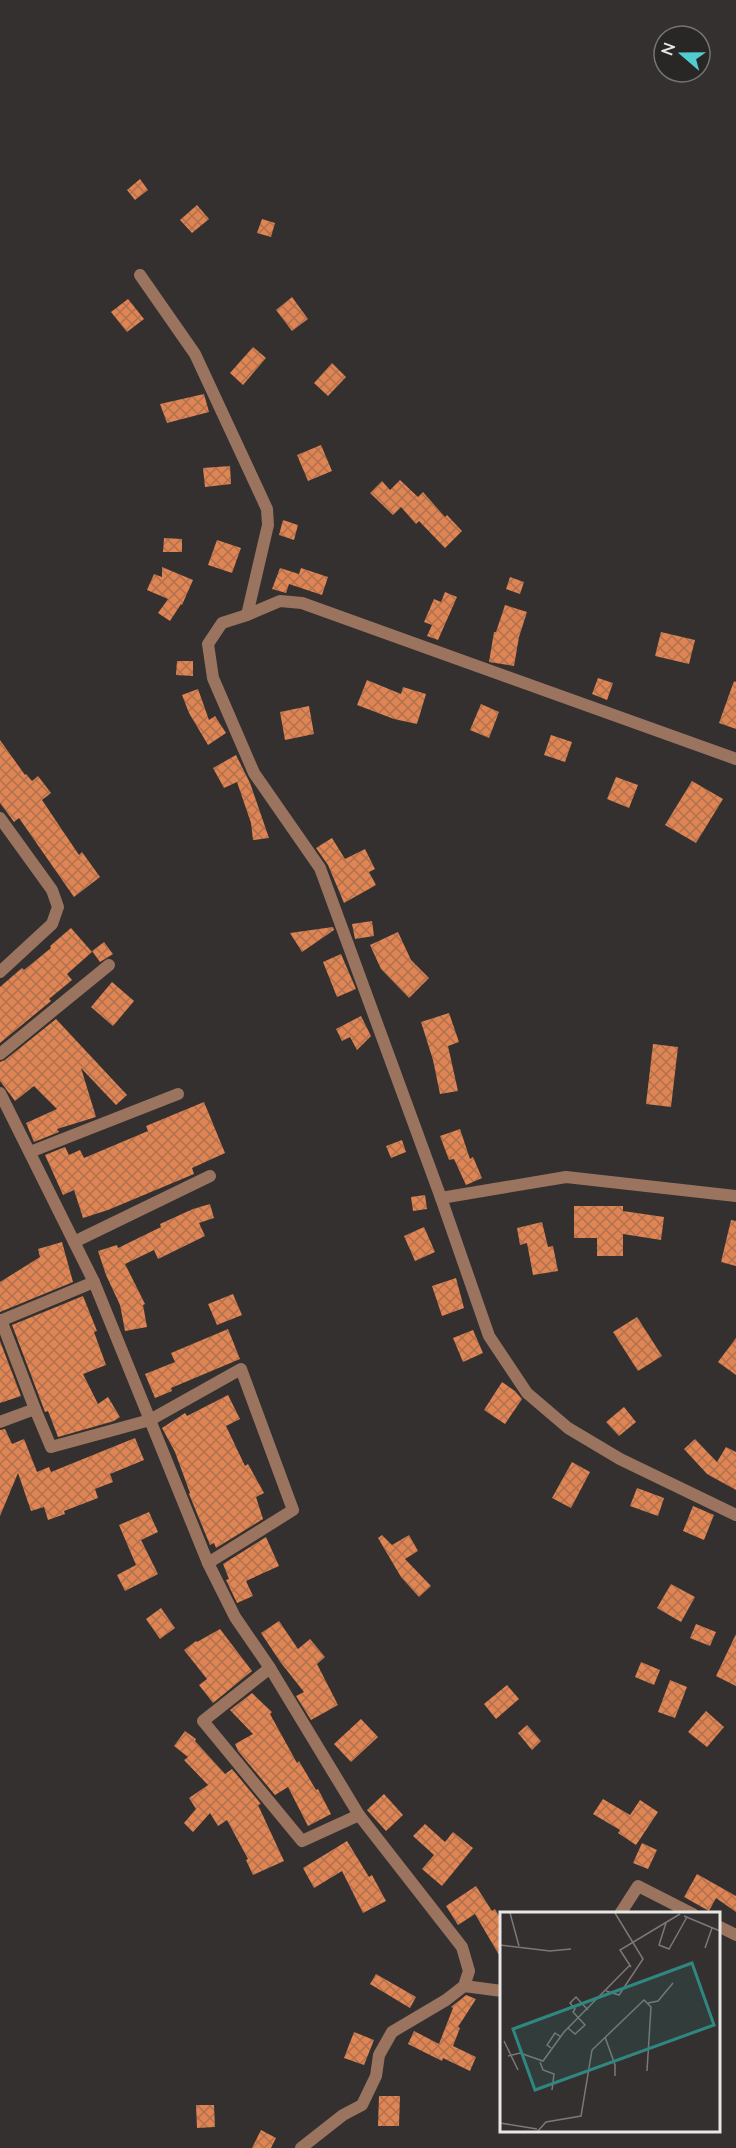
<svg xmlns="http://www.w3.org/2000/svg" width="736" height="2148" viewBox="0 0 736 2148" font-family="Lato,sans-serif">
  <defs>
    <pattern id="building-cross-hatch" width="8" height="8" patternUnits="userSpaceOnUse" patternTransform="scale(1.5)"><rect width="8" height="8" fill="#df8453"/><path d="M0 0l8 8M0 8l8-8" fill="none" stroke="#b1714f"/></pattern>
  </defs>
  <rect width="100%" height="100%" fill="#33302f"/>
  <!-- building -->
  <g fill="url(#building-cross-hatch)">
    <path d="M140,179L148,190L135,200L127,190Z"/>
    <path d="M197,205L209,219L192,233L180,220Z"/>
    <path d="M262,219L275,223L271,237L257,233Z"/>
    <path d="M292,297L308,319L292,331L276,310Z"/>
    <path d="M128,299L144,319L127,332L111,312Z"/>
    <path d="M253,347L266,358L243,385L230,373Z"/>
    <path d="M332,363L346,377L328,396L314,383Z"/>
    <path d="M204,394L209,412L167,423L160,404Z"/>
    <path d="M321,445L332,471L308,481L297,455Z"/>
    <path d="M230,466L231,484L205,487L203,468Z"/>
    <path d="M400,480L418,497L423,492L445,517L447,515L462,531L445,548L419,521L416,524L401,507L393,515L370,493L382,481L390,490Z"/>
    <path d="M283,520L298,525L294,540L279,535Z"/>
    <path d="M164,538L182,539V552H163Z"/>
    <path d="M217,540L241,548L232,573L208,565Z"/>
    <path d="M162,567L193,580L182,605L181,604L170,621L158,613L168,599L147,590L154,574L162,577Z"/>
    <path d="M280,568L299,574L301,568L328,577L322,595L289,584L286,593L272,589Z"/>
    <path d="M510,577L524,582L520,594L506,589Z"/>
    <path d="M445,592L457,597L438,640L427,636L432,625L424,622L434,599L441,602Z"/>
    <path d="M505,605L527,612L519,637L514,666L489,662L494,632H496Z"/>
    <path d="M661,632L695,640L689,664L655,656Z"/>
    <path d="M177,661H193V676L176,675Z"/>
    <path d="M598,678L613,683L607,700L592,694Z"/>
    <path d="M367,680L401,694L403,687L426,694L417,724L394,719L357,705Z"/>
    <path d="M734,681L736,682V729L719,723Z"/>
    <path d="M198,689L209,720L215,716L226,733L208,745L189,713L182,695Z"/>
    <path d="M481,704L499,712L489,738L470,730Z"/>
    <path d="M309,706L314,734L285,740L280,712Z"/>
    <path d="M551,735L572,742L565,762L544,755Z"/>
    <path d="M0,740L25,775L26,774L32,781L38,776L51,793L42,800L79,855L82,852L100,877L74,897L19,818L14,822L0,803Z"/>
    <path d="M236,755L250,783L269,838L253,840L251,823L237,782L224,788L213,768Z"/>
    <path d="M616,777L638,785L629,808L607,799Z"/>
    <path d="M692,781L723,799L696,843L665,825Z"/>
    <path d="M332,838L345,859L365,849L375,869L369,872L376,885L344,903L328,865L316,848Z"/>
    <path d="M372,921L374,936L355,939L352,924Z"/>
    <path d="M333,927L334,930L302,952L290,933Z"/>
    <path d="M71,928L92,952L67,974L72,980L49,999L51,1001L0,1043V987L22,968L24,970L51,948L50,946Z"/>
    <path d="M398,932L411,960L429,978L409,998L381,969L370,945Z"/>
    <path d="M104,942L113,954L100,962L92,951Z"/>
    <path d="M341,954L356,989L337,997L323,962Z"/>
    <path d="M112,982L134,1001L113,1026L91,1007Z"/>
    <path d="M449,1013L459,1042L448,1046L458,1091L440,1094L433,1060L421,1022Z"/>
    <path d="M361,1016L371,1036L357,1050L350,1037L342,1041L336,1029Z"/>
    <path d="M56,1019L127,1095L116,1105L81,1068L96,1117L57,1129L59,1132L34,1142L26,1123L57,1109L34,1086L15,1101L0,1081V1062L5,1060Z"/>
    <path d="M653,1044L678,1047L671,1107L646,1104Z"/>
    <path d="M204,1102L225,1153L192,1168L194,1174L108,1210L83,1218L74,1190L63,1195L45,1155L65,1147L69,1155L80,1150L84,1158L148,1131L146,1126Z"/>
    <path d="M460,1129L470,1159L473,1157L482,1178L466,1185L454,1159L449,1160L440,1136Z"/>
    <path d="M402,1140L406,1152L391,1158L386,1146Z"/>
    <path d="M425,1195L427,1209L413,1211L411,1197Z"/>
    <path d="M210,1204L214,1218L199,1223L205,1236L158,1259L154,1250L125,1264L145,1304L143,1305L147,1327L125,1331L120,1305L106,1275L98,1251L117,1245L118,1248L161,1227L160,1224L193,1209Z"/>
    <path d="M574,1206H623V1211L664,1217L661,1240L623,1234V1256H597V1238H574Z"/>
    <path d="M731,1220L736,1221V1266L721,1262Z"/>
    <path d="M542,1222L548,1247L553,1246L558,1271L533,1275L527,1243L520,1245L517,1228Z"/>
    <path d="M424,1227L435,1252L415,1261L404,1236Z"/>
    <path d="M62,1242L73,1282L0,1312V1282L40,1257L38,1249Z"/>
    <path d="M456,1278L464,1308L442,1316L432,1286Z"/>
    <path d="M233,1294L242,1315L217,1325L208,1304Z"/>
    <path d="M83,1296L97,1331L94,1332L106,1365L83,1374L98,1404L108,1397L120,1417L114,1421L58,1437L48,1411L45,1412L12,1325Z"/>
    <path d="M637,1317L662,1356L638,1371L613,1332Z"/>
    <path d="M228,1329L240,1359L171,1388L172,1391L155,1398L145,1374L175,1362L171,1353Z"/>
    <path d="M473,1330L483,1353L463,1362L453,1338Z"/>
    <path d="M736,1338V1375L718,1362Z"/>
    <path d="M0,1341L21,1396L0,1403Z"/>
    <path d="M502,1382L515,1391L522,1399L505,1424L484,1410Z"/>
    <path d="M228,1395L240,1419L226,1426L245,1466L248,1464L264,1493L256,1497L263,1519L216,1548L214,1543L210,1545L189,1494L190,1493L175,1452L162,1428L185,1413L187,1416Z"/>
    <path d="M624,1407L636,1422L619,1436L606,1422Z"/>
    <path d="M5,1429L12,1444L24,1439L37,1472L49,1467L51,1472L135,1438L144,1460L110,1474L113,1482L95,1489L98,1498L64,1511L65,1514L48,1520L44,1507L31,1511L18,1473L0,1516V1430Z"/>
    <path d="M695,1439L717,1462L726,1447L736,1452V1490L707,1474L684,1449Z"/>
    <path d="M572,1462L590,1472L571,1508L552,1498Z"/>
    <path d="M637,1488L664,1498L658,1516L630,1506Z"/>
    <path d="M693,1506L714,1515L704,1540L683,1531Z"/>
    <path d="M149,1512L158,1532L141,1540L158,1574L125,1591L117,1575L136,1565L119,1525Z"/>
    <path d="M382,1535L392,1545L409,1535L418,1551L405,1559L431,1586L419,1597L401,1577L378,1538Z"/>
    <path d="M266,1537L279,1566L246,1581L253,1596L237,1603L226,1580L229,1579L223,1564Z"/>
    <path d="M671,1584L695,1597L681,1622L657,1608Z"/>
    <path d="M161,1608L175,1628L160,1639L146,1619Z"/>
    <path d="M279,1621L298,1649L310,1639L325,1657L317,1664L338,1705L311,1720L296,1696L304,1692L281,1663L261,1633Z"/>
    <path d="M696,1624L716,1632L710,1646L690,1638Z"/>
    <path d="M220,1629L252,1671L213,1703L199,1685L207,1679L184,1650L196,1641L197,1642Z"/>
    <path d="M736,1634V1686L716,1676Z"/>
    <path d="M641,1662L660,1670L654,1685L635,1677Z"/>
    <path d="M670,1680L687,1687L675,1718L658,1712Z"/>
    <path d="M507,1685L519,1699L496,1719L484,1704Z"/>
    <path d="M252,1693L272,1712L270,1714L297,1763L299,1761L316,1790L318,1789L331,1814L308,1826L288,1787L275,1795L238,1751L235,1744L253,1734L230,1710Z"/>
    <path d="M706,1711L724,1727L707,1747L688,1732Z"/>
    <path d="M361,1719L378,1737L351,1762L334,1744Z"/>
    <path d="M527,1725L541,1741L532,1750L518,1733Z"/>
    <path d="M185,1731L196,1739L195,1741L225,1774L232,1769L261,1804L258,1805L284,1861L253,1875L246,1860L248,1859L227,1820L218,1826L210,1813L193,1832L184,1823L196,1809L189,1798L208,1785L184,1760L188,1757L174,1746Z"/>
    <path d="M384,1794L403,1815L386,1831L367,1810Z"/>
    <path d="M603,1799L630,1815L640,1800L658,1812L636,1845L618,1833L620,1830L593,1814Z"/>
    <path d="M425,1824L445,1842L453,1832L473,1848L442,1886L422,1869L434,1855L413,1836Z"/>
    <path d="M347,1841L369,1877L372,1875L386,1901L363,1913L342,1871L314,1888L303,1868Z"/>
    <path d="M642,1843L657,1850L648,1869L633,1863Z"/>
    <path d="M697,1874L736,1896V1912L716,1898L709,1911L684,1897Z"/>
    <path d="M476,1886L492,1911L495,1909L502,1921V1960L475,1914L458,1925L446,1906Z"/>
    <path d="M376,1974L416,1997L410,2008L370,1984Z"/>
    <path d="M466,1995L476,1999L458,2027L460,2028L453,2046L476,2057L470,2071L443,2058L442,2061L408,2044L414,2031L439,2044L453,2008L451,2007Z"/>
    <path d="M354,2032L374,2040L364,2065L344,2058Z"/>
    <path d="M379,2096H400L399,2126H378Z"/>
    <path d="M196,2105H214L215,2127L197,2128Z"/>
    <path d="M261,2130L276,2138L271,2148H252Z"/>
  </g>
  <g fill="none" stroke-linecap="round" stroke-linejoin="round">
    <!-- minor -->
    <g stroke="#9b7460" stroke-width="12">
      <path d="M140,275L195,354L267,509L268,525L247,615"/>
      <path d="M736,759L302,603L280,601L247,615L222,623L208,644L213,678L254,773L320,868L441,1198L489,1336L527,1393L568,1428L620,1459L736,1515"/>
      <path d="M0,818L52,890L58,907L52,924L0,972"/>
      <path d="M0,1054L109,965"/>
      <path d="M0,1093L94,1282L208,1563L235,1617L270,1668L359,1815L462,1947L469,1971L464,1986L446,2000L392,2032L379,2055L376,2076L362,2105L343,2115L301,2148"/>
      <path d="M30,1152L178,1094"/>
      <path d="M441,1198L566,1177L736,1196"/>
      <path d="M74,1242L210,1176"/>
      <path d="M1,1320L35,1409"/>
      <path d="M0,1321L94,1282"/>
      <path d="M0,1422L35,1409L51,1447L150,1420L241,1369L293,1510L208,1563"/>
      <path d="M270,1668L203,1721L302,1841L359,1815"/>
      <path d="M620,1914L638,1886L693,1914"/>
      <path d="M720,1927L736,1935"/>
      <path d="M464,1986L502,1991"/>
    </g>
  </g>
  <!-- overview -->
  <g transform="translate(500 1912)">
    <rect width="220" height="220" fill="#33302f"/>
    <path fill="none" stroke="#7b7978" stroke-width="1.5" d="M10,1L19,34M184,4L220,19M166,11L159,33L169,37L187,5M0,33L50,39L71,37M205,36L212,16M131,55L120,38L180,2M106,79L119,83L143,47L115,1M148,91L158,89L173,71M68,116L75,122L85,113L73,100L75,97L70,91L76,85L88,98M105,125L115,153V164M4,129L18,158M51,136L47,133L55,121L61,125M8,144L20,141L43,149L64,120L130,53M40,150L43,158L54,162L52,178M0,211L37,217M37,220L46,210L81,204L92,138L144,88L151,95L147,159"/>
    <path fill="#308780" fill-opacity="0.15" stroke="#308780" stroke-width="3" d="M192,51L214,113L35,178L13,117Z"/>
    <rect width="220" height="220" fill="none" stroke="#e8e7e6" stroke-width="3"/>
  </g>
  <!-- north arrow -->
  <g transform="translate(682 54) rotate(290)"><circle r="28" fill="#292725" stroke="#757472" stroke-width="1.5"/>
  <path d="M0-4.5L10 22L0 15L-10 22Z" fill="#52ccd0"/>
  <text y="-9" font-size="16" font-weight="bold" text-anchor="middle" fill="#e8e7e6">N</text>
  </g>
</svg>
